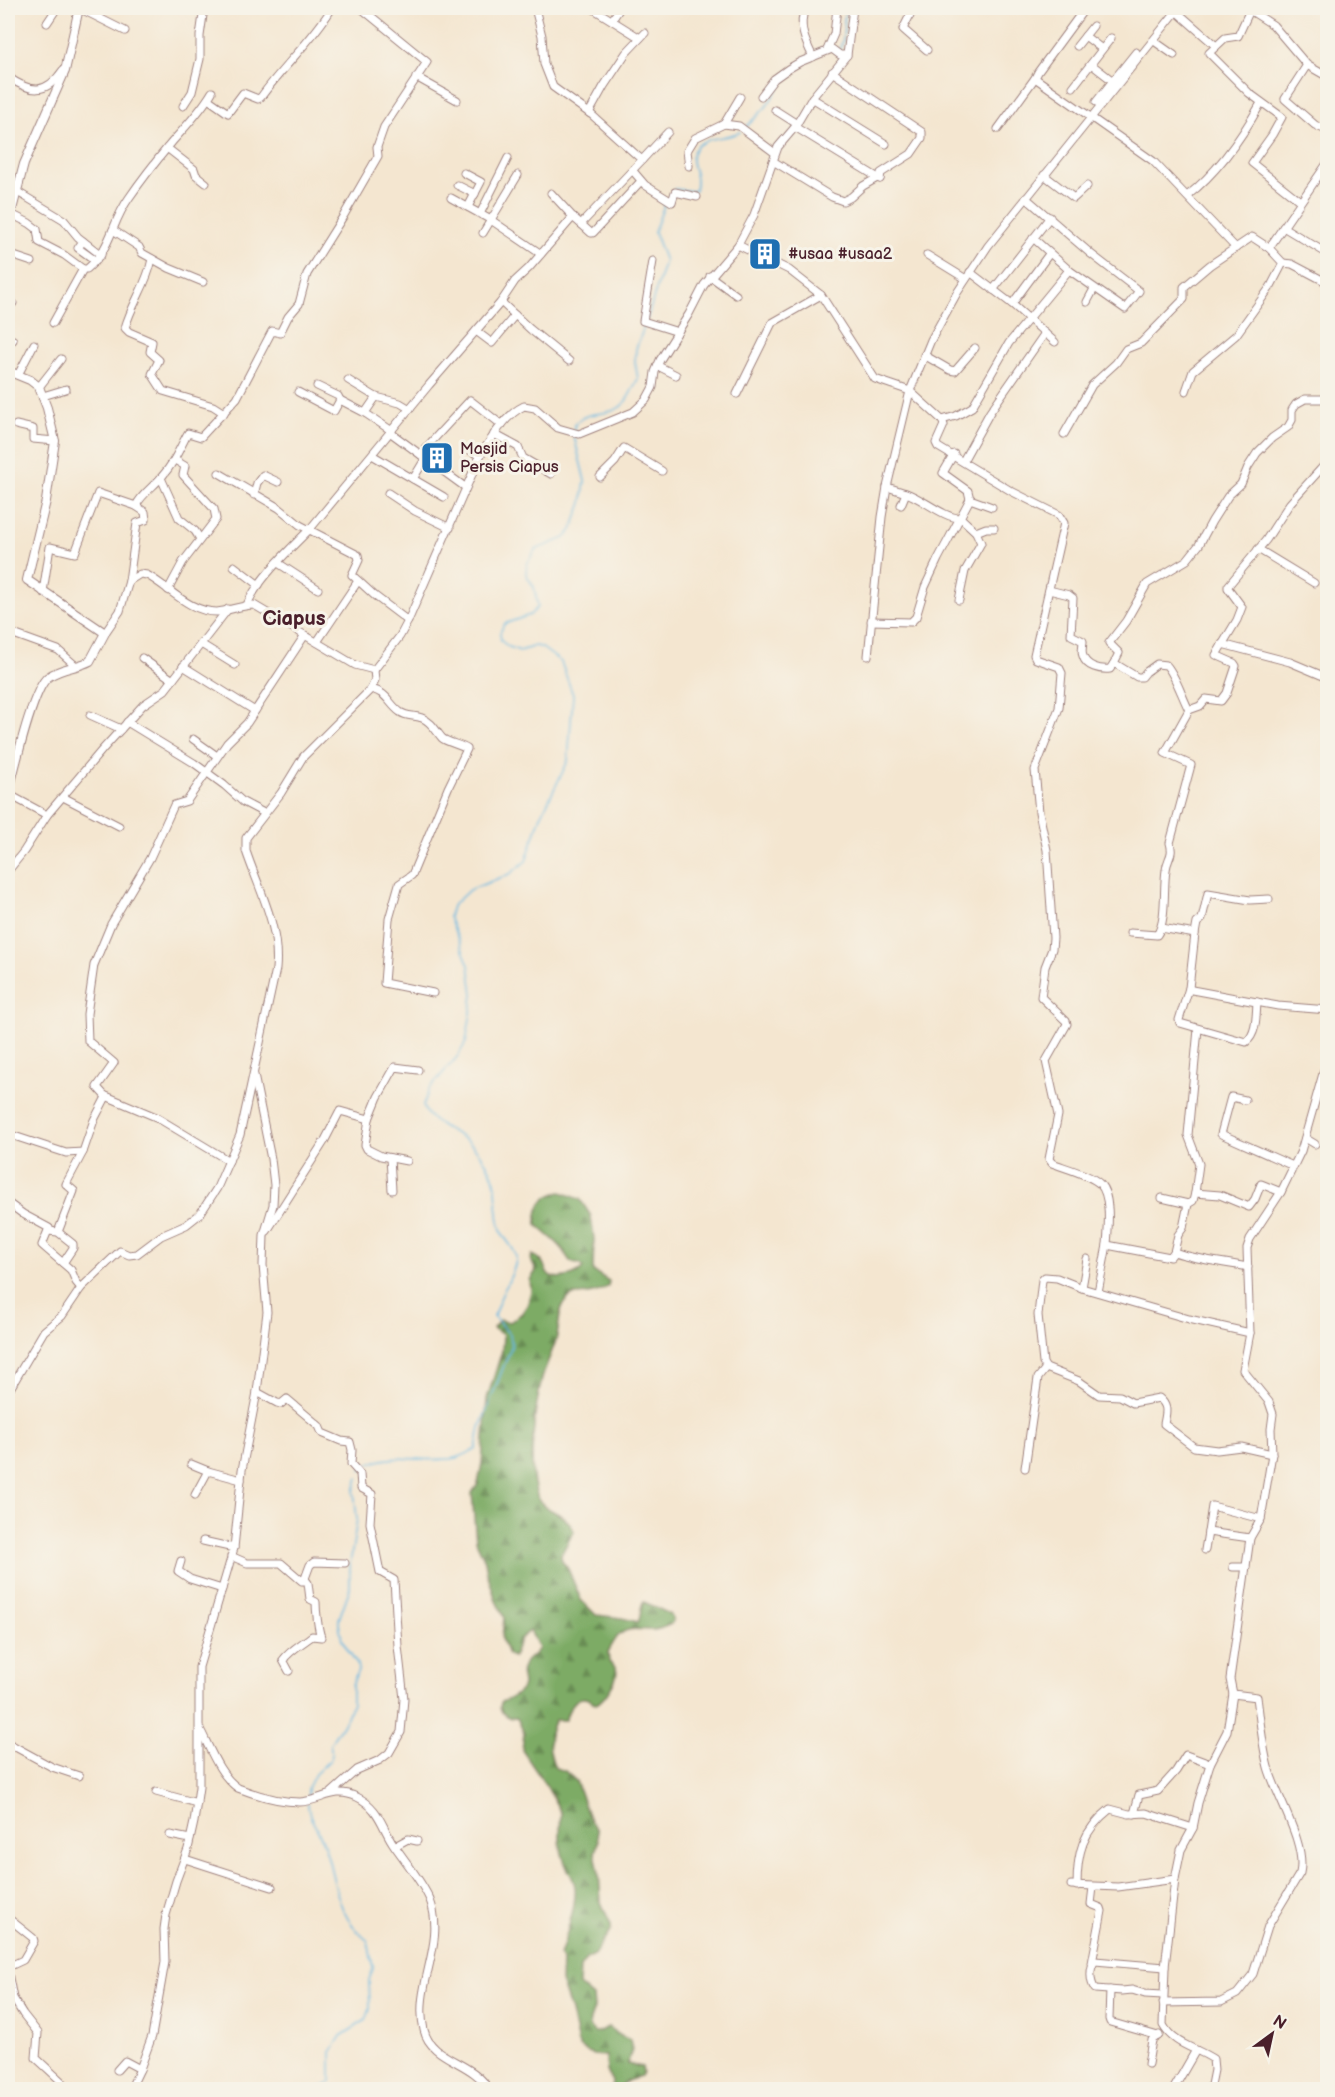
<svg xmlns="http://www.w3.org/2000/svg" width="1335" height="2097" viewBox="0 0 1335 2097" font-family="'Balsamiq Sans',sans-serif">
  <defs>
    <pattern id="forest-firs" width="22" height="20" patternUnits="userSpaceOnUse" patternTransform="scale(1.5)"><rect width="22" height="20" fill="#7dab65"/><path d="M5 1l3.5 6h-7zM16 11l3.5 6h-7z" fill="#688b53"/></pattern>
  </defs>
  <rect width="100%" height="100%" fill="#f7f3e8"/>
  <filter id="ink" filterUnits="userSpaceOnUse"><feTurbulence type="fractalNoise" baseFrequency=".0167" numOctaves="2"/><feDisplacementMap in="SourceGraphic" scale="12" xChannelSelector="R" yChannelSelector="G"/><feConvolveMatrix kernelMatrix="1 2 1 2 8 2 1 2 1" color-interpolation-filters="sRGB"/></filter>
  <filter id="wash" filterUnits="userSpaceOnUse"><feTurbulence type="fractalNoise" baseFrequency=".008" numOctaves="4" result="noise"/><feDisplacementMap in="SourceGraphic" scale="24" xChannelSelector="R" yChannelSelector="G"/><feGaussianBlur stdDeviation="1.35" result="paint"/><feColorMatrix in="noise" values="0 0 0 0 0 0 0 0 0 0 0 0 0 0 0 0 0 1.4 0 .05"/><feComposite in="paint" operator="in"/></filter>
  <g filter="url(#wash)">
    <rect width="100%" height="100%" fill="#f4e6d0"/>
    <!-- forest -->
    <path fill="url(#forest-firs)" stroke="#646548" stroke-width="1.5" d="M561,1192L580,1199L591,1216L594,1239L593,1271L609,1281L608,1286C600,1293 584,1295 573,1295C556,1304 561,1324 556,1340C552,1352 547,1363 543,1375C535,1404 526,1470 538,1498C545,1513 565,1510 574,1531L561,1555L562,1561L568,1569L581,1600L596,1615L622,1618L638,1622C642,1615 639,1608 644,1602L670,1614L673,1619L671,1624C665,1627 659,1630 652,1630C641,1631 630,1625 619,1635C615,1639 611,1647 608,1652L609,1662C610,1663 616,1668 616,1669C620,1677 604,1701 596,1704C594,1703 591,1700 588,1699C575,1694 568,1711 565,1720H555C546,1735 549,1753 555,1768L565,1771L576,1781L590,1821L597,1829L598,1842L595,1853L599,1873L601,1902L611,1925V1930L595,1954L586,1959L580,1968L579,1985L593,1997C593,2001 594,2004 594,2008C592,2019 585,2022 594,2032H599L608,2027L621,2036L630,2040L632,2050L627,2064L642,2067L643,2073L641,2077C632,2079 624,2080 620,2089H611L612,2082L607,2071L606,2056L593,2055L581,2048L578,2044L571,2011L561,1982L562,1960L560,1955C565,1941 577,1902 575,1888C574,1877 568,1872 565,1863C558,1845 560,1831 561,1813L547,1787L522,1750L524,1733L517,1718C508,1719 503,1716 500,1708L501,1702C508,1700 522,1693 523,1685C523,1678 519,1673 523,1666C527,1658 535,1656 539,1648L530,1631L521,1638L513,1657L508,1655L502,1639L504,1617L496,1601L487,1572L485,1561L476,1541L472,1493L478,1484L482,1463L487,1399L502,1351L503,1335L493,1328L500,1320L510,1322L522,1313L528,1304L531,1291L530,1280L536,1271L531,1260L532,1255C548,1261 543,1272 551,1276C559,1280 578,1276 583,1268L580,1264C566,1265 568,1253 559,1245C552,1238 544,1232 537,1225C535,1207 543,1195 561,1192Z"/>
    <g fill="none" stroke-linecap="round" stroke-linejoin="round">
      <!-- stream -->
      <g stroke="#66b8e2" stroke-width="1.5">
        <path d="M839,51L843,41L845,8"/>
        <path d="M746,127L766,107L789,72"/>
        <path d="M674,189L693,191L695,190C699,174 691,169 692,157C694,135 725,140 740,132"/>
        <path d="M647,319L665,261L654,232L665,203"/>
        <path d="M574,431V426C586,408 605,418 620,407C628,402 633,387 638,379L635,362L636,349L645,324"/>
        <path d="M361,1470L363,1467C395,1450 422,1464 455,1458C462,1457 470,1452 476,1449L480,1427L512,1345L510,1335L494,1317C497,1298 517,1271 516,1258C516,1248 503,1239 501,1230C497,1217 497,1202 496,1189C495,1174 483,1156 472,1145C457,1130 431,1127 423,1106L429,1089L458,1056L466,1042L471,1012L473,994L469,965L451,922L449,917L452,906L469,890L510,874L526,861L541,816L568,761L573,695L561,662L541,647L535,646L520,651L509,647L501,641L500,633L504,624L530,615L538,607L534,587L526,574L527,564L535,550L565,538L572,530L582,503L585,481L574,436"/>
        <path d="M308,1799V1788L315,1774L331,1759L332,1754L330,1744L347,1717L352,1703V1685L358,1670L357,1664L342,1640L339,1624V1619L350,1588V1565L357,1519L354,1491L358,1478"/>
        <path d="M308,1804C308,1819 318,1827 323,1842C337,1880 333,1913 368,1941L373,1968L369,1980L370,2009L366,2020L341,2036L331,2052V2081L327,2085L316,2090"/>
      </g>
    </g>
  </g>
  <g filter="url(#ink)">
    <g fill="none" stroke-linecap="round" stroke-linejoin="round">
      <defs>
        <g id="minor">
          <path d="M79,8L125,31"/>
          <path d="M592,8L640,38"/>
          <path d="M805,8C798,26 805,41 813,57"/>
          <path d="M907,8L911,13L903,29L927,50"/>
          <path d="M1085,8L1038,72L1035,78L1153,161L1236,248"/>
          <path d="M1248,9L1273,25L1307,65L1328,77"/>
          <path d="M1250,10L1238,36L1225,38L1209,53L1249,93L1282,117L1272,135L1252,163L1300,201"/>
          <path d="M1176,11L1216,46"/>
          <path d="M612,20L620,8"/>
          <path d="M47,23L57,8"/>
          <path d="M1085,36L1102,49"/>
          <path d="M1154,41L1174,55"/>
          <path d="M1077,46L1093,26"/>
          <path d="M827,50L834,34L837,8"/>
          <path d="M1091,64L1113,81"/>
          <path d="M1307,65L1285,99L1315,125L1328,131"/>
          <path d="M8,77C31,93 46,95 63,70"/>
          <path d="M416,77L457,100"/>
          <path d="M1073,87L1111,38"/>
          <path d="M761,96L774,79L788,69L800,62L832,49L840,55H847"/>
          <path d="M812,98L886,144"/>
          <path d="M208,99L228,113L243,93L258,99L261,97C283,66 312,41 332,8"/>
          <path d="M1096,102L1136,52"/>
          <path d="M183,106L192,92L200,59V36L204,8"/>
          <path d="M775,110L797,124"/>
          <path d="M589,113L604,86L626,53L645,33"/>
          <path d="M724,124L740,97"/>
          <path d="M795,127L880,179"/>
          <path d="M998,129L1035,78"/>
          <path d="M167,148L194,169L196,175L206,183"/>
          <path d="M642,160L668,132"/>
          <path d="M773,161L832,197L843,201L851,197L863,186L877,178L880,179L881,173L911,154L922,138V132L832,72"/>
          <path d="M689,166L687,151L695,138L724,124L739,126L775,153"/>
          <path d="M633,171L645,185L672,202L675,192L697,197"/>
          <path d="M464,173L481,182L468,207"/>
          <path d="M1044,175L1074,198L1087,186"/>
          <path d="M457,185L475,194"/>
          <path d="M16,191L64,220L78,237L101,255"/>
          <path d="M551,193L573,217"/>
          <path d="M1187,196C1218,172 1242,137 1261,103"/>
          <path d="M451,198L491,220L541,254"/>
          <path d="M1026,198L1091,254L1139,291L1125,309L1069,270L1033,238"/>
          <path d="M11,214L29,223L37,229L39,242L64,255L83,269H87C113,246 110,225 129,198C142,179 157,160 172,142C186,126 201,111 212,92"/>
          <path d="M480,214L508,158"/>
          <path d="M581,224L591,233H593L641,181"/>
          <path d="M1283,227L1328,254"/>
          <path d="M113,230L139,247L142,253L169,268L203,282"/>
          <path d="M483,233L518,175"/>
          <path d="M83,241L78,248L96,261"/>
          <path d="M738,245L789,270L821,295L875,379L910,391L942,420L944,425L936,443L938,447L1011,491L1059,515L1064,523L1034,655L1036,659L1059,667L1062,673L1059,708L1035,770L1039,812L1047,850L1053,938L1052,949L1045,967L1041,997L1066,1021L1067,1024L1046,1061L1058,1115L1049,1159L1052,1163C1065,1168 1091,1175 1100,1184C1112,1196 1108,1230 1107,1245"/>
          <path d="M8,254L32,262"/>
          <path d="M927,255L966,279"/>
          <path d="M152,259C147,285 132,303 125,328L129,332L152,342L150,352L159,360L152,374L163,391L213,406L224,413"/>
          <path d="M653,261L643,321L678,332"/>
          <path d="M1283,263L1292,264L1328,283"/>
          <path d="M970,272L1012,304L1055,342"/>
          <path d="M710,276L736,295"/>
          <path d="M993,290L1050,217"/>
          <path d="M8,301L13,303"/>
          <path d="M501,302L530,329L569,361"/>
          <path d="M1087,302L1094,289"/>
          <path d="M1012,304L1049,254"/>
          <path d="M53,323L83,269"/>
          <path d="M476,331L492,343L515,315"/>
          <path d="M8,338L13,340"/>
          <path d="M924,355L950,370L955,371L975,348"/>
          <path d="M658,366L676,375"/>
          <path d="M18,375L34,344"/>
          <path d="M348,380L376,397L365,413L392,431"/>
          <path d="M317,386L338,396L340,400"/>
          <path d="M39,387L61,359"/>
          <path d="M1186,391L1193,371L1236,335L1271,286L1283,263L1269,248"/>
          <path d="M298,392L334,411L340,400L365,413"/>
          <path d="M737,394L772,323L821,295"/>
          <path d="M43,396L66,389"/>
          <path d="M376,397L400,403L410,409"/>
          <path d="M942,420L956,416L972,407L1009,343L1069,270"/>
          <path d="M16,425L33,429V439L55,441"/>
          <path d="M391,433L421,455"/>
          <path d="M494,434L518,447L523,458L551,474"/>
          <path d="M1064,434L1092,385L1116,363L1126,349L1141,343L1184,299V287L1210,265L1252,237L1269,248L1328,162"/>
          <path d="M468,449L480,456"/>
          <path d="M372,455L444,497"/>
          <path d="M963,461L990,412L1045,333"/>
          <path d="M219,473L279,508L300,525L358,555L359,560L352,575L375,596L408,621"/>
          <path d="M600,477L615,462L624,448L662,471"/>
          <path d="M161,478L179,518L195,531L200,539"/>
          <path d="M413,479L425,459"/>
          <path d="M465,487L421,455L422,452L470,400L502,425"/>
          <path d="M887,487L906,493"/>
          <path d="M388,493L415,511L450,528"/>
          <path d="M254,495L257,483L263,475L278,482"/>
          <path d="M970,499L992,507"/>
          <path d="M901,505L906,493C922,498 945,519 961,518L976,532L981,543L965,571L959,600"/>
          <path d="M976,532L986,528H994"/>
          <path d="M1258,549L1314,583"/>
          <path d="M278,563L318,589"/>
          <path d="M234,566L259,585"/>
          <path d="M129,581L137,523L146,520L145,512L136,506"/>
          <path d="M168,590L183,562L216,519L214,509L183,475L185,466L175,460"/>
          <path d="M1049,590L1069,595L1073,598L1071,635L1083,641C1083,645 1081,652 1083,656C1086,667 1100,670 1110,669L1114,663"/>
          <path d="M43,592L50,547L75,553L98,493L136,506C141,494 156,485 164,474C175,462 180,447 188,433L201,437L237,398L272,331L280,333L288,317L299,304L307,274L344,215L378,156L377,147L384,127L427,62L361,8"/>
          <path d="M247,605C257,580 291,548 310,529L429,385L501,302L515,281L529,268L573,217L581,224L642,160L592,115L553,87L544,64L542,36L535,8"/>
          <path d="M871,621L911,622L916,617L925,587L938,559L970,499L968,491L943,473L954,454"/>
          <path d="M8,632L58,650L75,665"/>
          <path d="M105,633L120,611L129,581L140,574L147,575C169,587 189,612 217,612C229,611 241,605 254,605L355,665L374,670L400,636L408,621L480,456C491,439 505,415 524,406L535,408L558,428L579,434L633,412L646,400L653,387L655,372L660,360L689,314L704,285L738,245L754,215L778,147L795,127L812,98L847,55L853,8"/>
          <path d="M317,642L358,581"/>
          <path d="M201,644L235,665"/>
          <path d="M1222,644L1290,662L1328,678"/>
          <path d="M868,656L882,517L887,487L910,391L931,340L957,293L988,246L1179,8"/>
          <path d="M142,658L173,680"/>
          <path d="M183,666L255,711"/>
          <path d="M371,689C388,693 388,703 400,712C407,717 414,715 422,718C431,721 436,731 442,738C446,742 461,745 467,749L448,788L412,875L399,884L389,919L384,983L433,993"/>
          <path d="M1189,710L1200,706L1206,699L1221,701L1227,693L1236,666L1234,663L1216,655L1237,620L1242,607L1228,588V586L1266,540L1290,503L1328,461"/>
          <path d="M90,715L121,729"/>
          <path d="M127,722L194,763L224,785L243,802L264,813"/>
          <path d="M193,739L217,756"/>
          <path d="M8,794L47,815L102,750L143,705L165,690L228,609"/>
          <path d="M63,797L119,826"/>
          <path d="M8,871L24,851L47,815"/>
          <path d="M1161,928L1195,934L1189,988L1192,990L1278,1006L1328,1010"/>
          <path d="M1130,933L1157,935C1167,921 1163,888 1166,870C1167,858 1174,856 1170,843L1191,765L1165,753L1189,710C1183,699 1174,672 1166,665L1157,664L1146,672L1142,677H1137L1114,663L1119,653L1109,643L1126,621L1147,584L1187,560L1199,545L1212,521L1228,496L1241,484L1248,467L1257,453L1272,438L1288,427L1292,420V410L1296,404L1305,399H1323L1328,395"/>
          <path d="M1195,934L1197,923L1202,919L1208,893L1250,900L1269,899"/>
          <path d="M1189,988L1179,1020L1180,1023L1246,1042C1257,1034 1256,1015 1257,1002"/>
          <path d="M106,1096L156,1117L229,1161"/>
          <path d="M1245,1100L1231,1097L1221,1134L1293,1166"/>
          <path d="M369,1119L365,1145L367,1149L381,1156L407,1161"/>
          <path d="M8,1134L66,1153L83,1152L94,1120L106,1097L97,1087L114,1063L88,1041L87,1014L94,965L111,924L150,858L174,805L187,801L227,743L247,723L305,635"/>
          <path d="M1305,1138L1315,1144"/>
          <path d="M390,1158L392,1190"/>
          <path d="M1195,1193L1199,1164L1188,1135L1198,1029"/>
          <path d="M1162,1198L1188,1204"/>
          <path d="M8,1203L23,1214L49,1228L42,1245L71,1270L76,1282L81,1288"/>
          <path d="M48,1231L58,1232L73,1244V1248L63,1263"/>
          <path d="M267,1231L325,1140L340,1111L369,1119L378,1097L395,1067L418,1070"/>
          <path d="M58,1232L74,1191L66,1184L83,1152"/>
          <path d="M1174,1252C1197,1260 1223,1262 1248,1267"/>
          <path d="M1087,1259L1082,1288L1189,1319L1250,1333"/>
          <path d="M1082,1288L1057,1278L1045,1277L1042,1280L1038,1315L1043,1363L1046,1368L1079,1381L1099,1395L1120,1396L1133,1403L1159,1398C1169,1406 1166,1413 1164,1424L1194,1447L1217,1450L1241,1447L1272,1454"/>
          <path d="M1098,1292L1107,1245L1170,1257L1174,1252L1178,1235L1183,1228L1188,1204L1193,1201L1195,1193L1220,1195L1249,1207L1255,1199L1261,1184L1281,1192"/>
          <path d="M8,1392L44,1331L62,1316L81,1288L120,1251L129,1255L137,1254L161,1236L186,1225L200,1214L217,1188L240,1135L276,969C280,926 259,890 246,851V838L281,793L303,757L371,689L375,680L374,670"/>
          <path d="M257,1392L277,1403L281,1404L287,1399L319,1426L322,1433L341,1441L350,1442L352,1450L351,1464L360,1474L361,1488L372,1494L370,1523L380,1572L394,1580L398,1646L404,1699L401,1732L389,1753L380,1760L357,1770L331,1793"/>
          <path d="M191,1464L208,1471L241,1480"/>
          <path d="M1025,1468L1038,1378L1046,1368"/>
          <path d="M195,1495L208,1471"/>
          <path d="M1208,1532L1212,1506L1261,1519"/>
          <path d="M203,1541L234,1548"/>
          <path d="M1205,1550L1208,1532L1250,1538"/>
          <path d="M231,1556L247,1563H281L302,1581H304L310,1565L314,1562L345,1563"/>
          <path d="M181,1561L178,1571L190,1579L222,1589"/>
          <path d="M1233,1567H1246"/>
          <path d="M289,1671L283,1660C290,1650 302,1644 312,1636L321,1637C318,1629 316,1611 316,1602L310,1599L308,1583L305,1579"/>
          <path d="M200,1729C210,1748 219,1775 238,1788C256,1795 280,1802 300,1802C323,1801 333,1786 357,1797C378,1807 381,1824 392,1842C404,1860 422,1881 430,1900C447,1944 413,1986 424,2030C431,2061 474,2061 489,2090"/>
          <path d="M8,1743L52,1767L79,1776"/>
          <path d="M156,1792L197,1803"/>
          <path d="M1134,1814L1139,1795L1158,1791L1176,1771L1186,1755L1210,1764"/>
          <path d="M170,1835L190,1839"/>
          <path d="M395,1846L408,1839L417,1841"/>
          <path d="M185,1859L272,1887"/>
          <path d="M1071,1885L1118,1887L1175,1879"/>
          <path d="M1077,1886C1077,1853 1082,1831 1110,1809L1129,1814L1146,1813L1193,1828"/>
          <path d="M8,1903V1906"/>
          <path d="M8,1918L33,1938L34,1941L23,1960L8,1967"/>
          <path d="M1092,1963L1102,1911L1101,1908L1091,1904L1093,1887"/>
          <path d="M8,1973L13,1998L23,2014L38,2033L36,2058L61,2081L67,2090"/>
          <path d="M1110,1990L1109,2019L1110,2022L1158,2036"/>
          <path d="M1163,1995L1145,1994L1132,1990L1122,1991L1095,1989C1090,1982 1089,1968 1095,1961L1165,1967"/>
          <path d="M1163,2003L1221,2002L1237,1994L1253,1974L1268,1926L1300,1873C1307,1844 1276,1796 1268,1767C1262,1744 1260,1720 1257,1697L1233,1694"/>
          <path d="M1148,2064L1152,2040L1159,2035"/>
          <path d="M117,2070L125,2061L140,2069"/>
          <path d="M130,2090L140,2069L152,2036L165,1962L164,1929L166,1915L176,1881L188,1849L194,1822L199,1787V1667L234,1548L242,1470L257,1392L267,1312L263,1265L264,1235L273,1205L274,1185L271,1159L254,1075"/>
          <path d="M1173,2090L1196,2050"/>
          <path d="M1210,2090L1214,2070L1213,2059C1195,2047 1174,2045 1163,2025L1165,1967L1175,1879L1181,1850L1193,1828L1198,1803L1210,1764L1227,1731L1233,1694L1230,1679L1250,1538L1261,1519L1272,1454L1271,1429L1273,1414L1269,1402L1243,1370L1250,1333L1247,1248L1250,1239L1281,1192L1301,1151L1328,1056"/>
        </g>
        <g id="tertiary">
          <path d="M8,225L24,164L65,71L79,8"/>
          <path d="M8,371L30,380L39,387L47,408L55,441L46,501L27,580L105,633L90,661C77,668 62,667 48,677C32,689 14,772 8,794"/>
        </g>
      </defs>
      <!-- minor casing -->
      <use href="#minor" stroke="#9f827e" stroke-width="9"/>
      <!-- tertiary casing -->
      <use href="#tertiary" stroke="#9f827e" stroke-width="10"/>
      <!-- minor -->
      <use href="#minor" stroke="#fff" stroke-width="7"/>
      <!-- tertiary -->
      <use href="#tertiary" stroke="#fff" stroke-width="8"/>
    </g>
  </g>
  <!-- icons -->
  <defs>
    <symbol id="building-square" viewBox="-11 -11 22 22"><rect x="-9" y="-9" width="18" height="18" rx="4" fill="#1f6fb2" stroke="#f7f3e8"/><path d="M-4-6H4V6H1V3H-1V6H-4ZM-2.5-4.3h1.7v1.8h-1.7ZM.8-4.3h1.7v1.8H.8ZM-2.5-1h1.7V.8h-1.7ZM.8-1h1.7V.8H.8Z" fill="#fff"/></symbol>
  </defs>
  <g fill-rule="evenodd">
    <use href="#building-square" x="746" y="235" width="38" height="38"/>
    <use href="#building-square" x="418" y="439" width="38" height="38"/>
  </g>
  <g text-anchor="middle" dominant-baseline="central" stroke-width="6" stroke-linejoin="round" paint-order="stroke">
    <!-- poi labels -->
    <g font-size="16" fill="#4a1f2b" stroke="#f7f3e8" text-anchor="start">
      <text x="788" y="254">#usaa #usaa2</text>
      <text x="460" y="449">Masjid<tspan x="460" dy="18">Persis Ciapus</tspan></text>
    </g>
    <!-- quarter labels -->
    <g font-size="20" font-weight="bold" fill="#4a1f2b" stroke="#f7f3e8">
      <text x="294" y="619">Ciapus</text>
    </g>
  </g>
  <!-- margin -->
  <rect width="1335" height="2097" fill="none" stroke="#f7f3e8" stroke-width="30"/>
  <!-- north arrow -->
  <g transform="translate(1272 2034) rotate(33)" stroke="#f7f3e8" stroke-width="4.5" paint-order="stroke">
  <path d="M0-4.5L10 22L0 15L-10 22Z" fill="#4a1f2b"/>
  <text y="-9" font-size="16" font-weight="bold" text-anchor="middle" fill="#4a1f2b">N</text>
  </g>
</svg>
